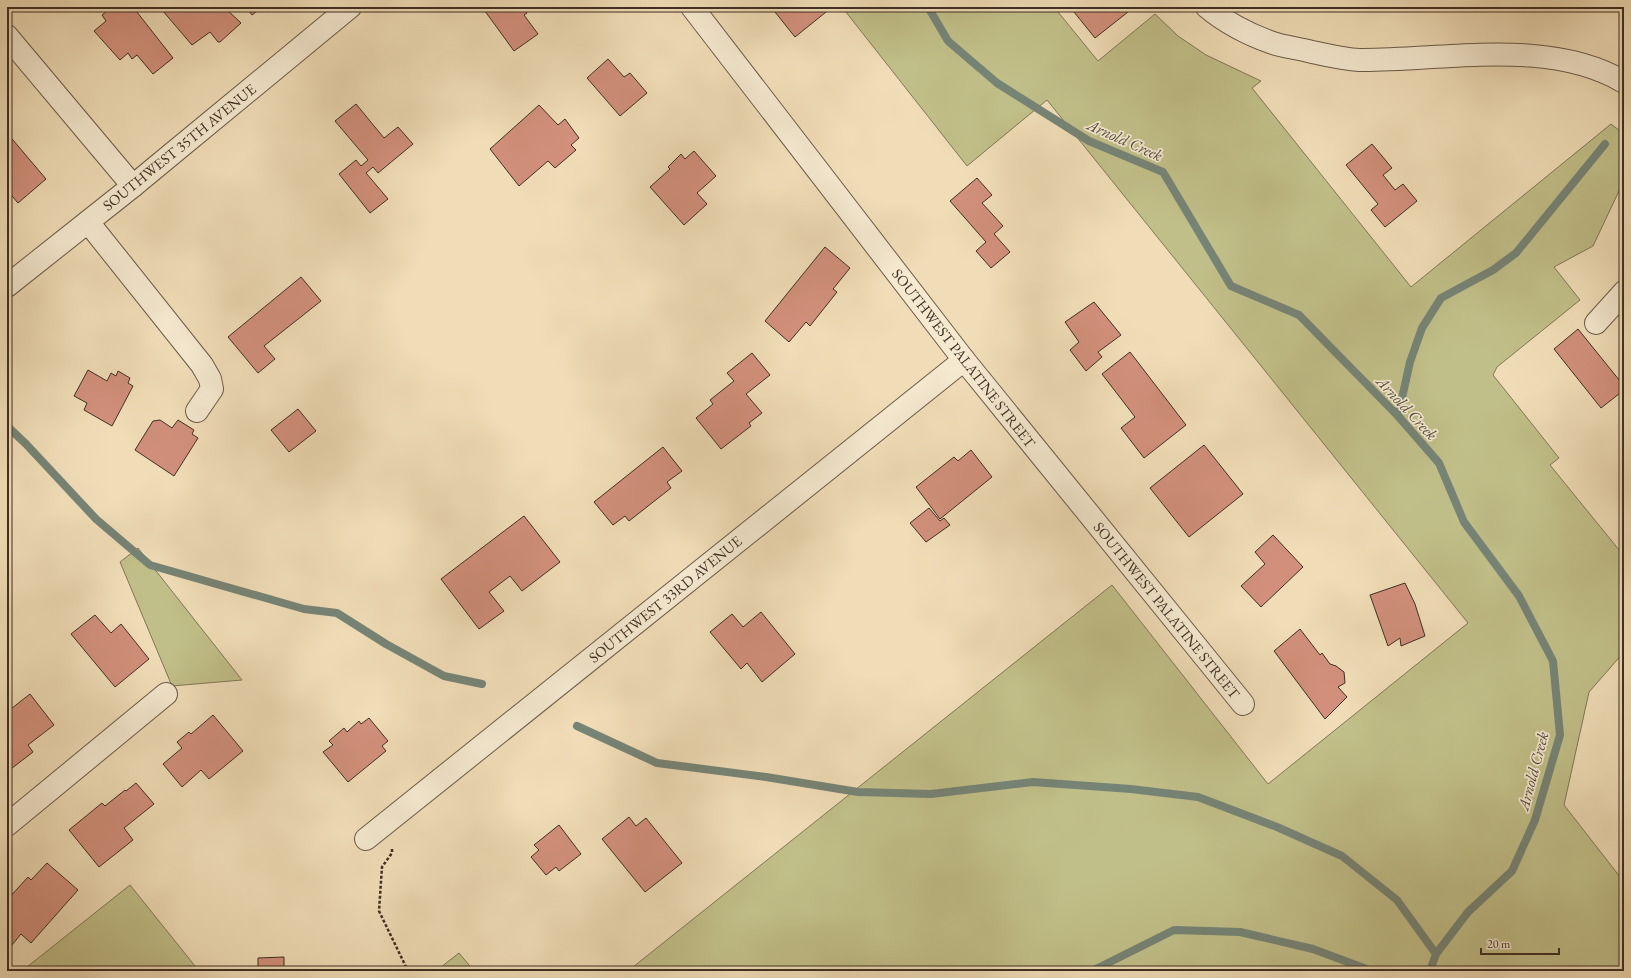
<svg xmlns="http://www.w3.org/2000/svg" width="1631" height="978" viewBox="0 0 1631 978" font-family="'EB Garamond',serif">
  <rect width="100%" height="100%" fill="#f0ddb7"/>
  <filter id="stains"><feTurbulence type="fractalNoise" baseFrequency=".005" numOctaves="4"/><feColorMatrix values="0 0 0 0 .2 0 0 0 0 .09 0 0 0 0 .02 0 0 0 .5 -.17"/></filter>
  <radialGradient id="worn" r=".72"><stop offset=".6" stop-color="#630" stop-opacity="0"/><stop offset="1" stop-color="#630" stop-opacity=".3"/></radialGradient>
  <!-- green -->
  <g fill="#c1bf89" stroke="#807756">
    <path d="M842,7H1054L1098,61L1155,14L1178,36L1206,55L1261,81L1252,88L1411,287L1611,124L1624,134V166L1619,191L1593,246L1554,267L1580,300L1497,367L1493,375L1559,458L1550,465L1624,556V652L1589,692L1564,805L1624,882V971H628L1112,585L1268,784L1468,623L1047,100L967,166Z"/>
    <path d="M138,548L242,680L172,686L120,562Z"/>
    <path d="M130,885L199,971H22Z"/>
    <path d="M459,953L474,971H436Z"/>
  </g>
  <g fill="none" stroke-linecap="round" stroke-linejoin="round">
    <!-- stream -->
    <g stroke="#768476" stroke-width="8">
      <path d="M928,7L948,41L997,83L1089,141L1163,172L1231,286L1299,315L1398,416L1439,463L1464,522L1519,596L1553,661L1560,735L1535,820L1512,871L1468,912L1436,954L1430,971"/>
      <path d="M1398,416L1410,362L1422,328L1441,298L1493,270L1516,253L1605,144"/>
      <path d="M7,426L26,444L96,519L150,565L304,609L337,613L386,644L444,676L482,684"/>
      <path d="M577,726L657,763L766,777L858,792L931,794L1033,782L1131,789L1198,797L1277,827L1342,856L1397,900L1436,954"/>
      <path d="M1092,971L1174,930L1240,932L1313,949L1372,971"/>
    </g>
  </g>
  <!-- building -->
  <g fill="#d2907c" stroke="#3f2f24">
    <path d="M112,7H133L173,58L153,74L137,55L132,59L128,53L120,60L94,31L106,21L102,15Z"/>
    <path d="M166,7H224L241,23L220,42H218L210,32L192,45L162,10Z"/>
    <path d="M246,7H262L252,15Z"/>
    <path d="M482,7H522L527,13L524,15L538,34L514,51Z"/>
    <path d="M771,7H830L831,8L795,37Z"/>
    <path d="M1070,7H1133V8L1095,38Z"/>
    <path d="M608,59L624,77L630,73L647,93L620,116L587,78Z"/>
    <path d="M356,104L384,138L398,127L413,144L378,173L373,167L366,173L388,199L370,213L339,174L356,160L361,166L368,160L335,121Z"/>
    <path d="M539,105L558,125L565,119L579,138L571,145L576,150L555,168L548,161L519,186L490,149Z"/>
    <path d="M7,133L46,179L18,203L7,190Z"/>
    <path d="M1372,144L1392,168L1383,175L1395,190L1403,184L1417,201L1385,227L1371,210L1378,204L1346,165Z"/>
    <path d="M694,151L716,176L697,193L707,204L684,225L650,187L670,169L668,167L681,154L685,159Z"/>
    <path d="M977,178L992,195L982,203L1003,226L994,234L1010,252L991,268L976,251L986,242L950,201Z"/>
    <path d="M825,247L850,268L833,289L837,292L810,326L806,322L789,342L765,321Z"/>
    <path d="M301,277L321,301L264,346L275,359L258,373L228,337Z"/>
    <path d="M1094,302L1121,335L1098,352L1102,357L1086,371L1070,350L1079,342L1065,322Z"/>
    <path d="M1578,329L1624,386V390L1601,408L1554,349Z"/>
    <path d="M1130,352L1186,425L1144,458L1121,428L1135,417L1102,374Z"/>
    <path d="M752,353L770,375L746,394L762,413L749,423L751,426L721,449L696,418L713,404L710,400L734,381L727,373Z"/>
    <path d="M88,370L107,381L111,373L116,376L118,371L130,378L128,383L133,386L112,426L84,410L87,403L74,396Z"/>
    <path d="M298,409L316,431L289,452L271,430Z"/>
    <path d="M160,420L172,428L178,420L194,430L192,434L198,438L174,476L135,450L153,421Z"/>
    <path d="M1204,445L1243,494L1189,537L1150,488Z"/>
    <path d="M663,447L682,471L667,482L671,488L629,521L625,516L613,525L594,502Z"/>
    <path d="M971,450L992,477L940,519L916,487L954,457L958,461Z"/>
    <path d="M929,508L940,521L944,518L950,525L926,542L910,523Z"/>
    <path d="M524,516L560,562L522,591L510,576L489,592L504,611L479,629L441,579Z"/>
    <path d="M1273,535L1303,567L1261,607L1241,586L1265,564L1255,552Z"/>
    <path d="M1405,583L1415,604L1425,636L1401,646L1400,638L1388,646L1370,595Z"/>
    <path d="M761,612L795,654L762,682L747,663L741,669L710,632L732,614L743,627Z"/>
    <path d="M95,615L111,633L121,624L149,659L115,687L71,634Z"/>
    <path d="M1300,629L1320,655L1322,653L1330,664L1336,666L1344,672L1345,683L1338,687L1347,697L1325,719L1274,651Z"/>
    <path d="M30,694L54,725L28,745L33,752L7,772V712Z"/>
    <path d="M213,715L243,751L209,779L201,770L182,787L163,764L182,748L177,742L189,732L191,734Z"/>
    <path d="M369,718L388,741L382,746L386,751L348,782L323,752L333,745L329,741L344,728L347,732L359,721L361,724Z"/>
    <path d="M136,783L154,804L124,828L133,840L99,867L69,830L102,803L105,806L125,790L126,791Z"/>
    <path d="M629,817L636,826L646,818L682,863L645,892L602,839Z"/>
    <path d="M559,825L581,854L559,871L556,867L546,875L531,857L539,850L534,845Z"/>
    <path d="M47,863L78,890L31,943L21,934L12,945L7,940V900L28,877L31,880Z"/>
    <path d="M284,957V971H258V958Z"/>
  </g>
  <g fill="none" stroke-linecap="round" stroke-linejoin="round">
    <defs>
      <g id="minor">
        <path d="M692,7L964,360L1243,704"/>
        <path d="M1207,7C1225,22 1248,34 1270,42C1283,47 1298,48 1312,52C1327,55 1343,59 1359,60C1443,61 1548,37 1624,82"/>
        <path d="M7,36L133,186"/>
        <path d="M88,222L202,365L210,379L212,389L197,411"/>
        <path d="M7,286L133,186L350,7"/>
        <path d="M1596,323L1624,292"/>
        <path d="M7,825L166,694"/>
        <path d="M366,839L964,360"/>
      </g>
    </defs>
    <!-- minor casing -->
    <use href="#minor" stroke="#6b5a49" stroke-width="24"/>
    <!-- path -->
    <path stroke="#3f2f24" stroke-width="2.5" stroke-dasharray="3 2" stroke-linecap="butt" d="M392,849V853L382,867L379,911L408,971"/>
    <!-- minor -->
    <use href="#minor" stroke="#f5e9d0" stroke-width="22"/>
  </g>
  <g text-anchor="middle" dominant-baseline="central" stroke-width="3.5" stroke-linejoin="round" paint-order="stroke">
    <!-- street labels -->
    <g font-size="15" fill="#3f2f24" stroke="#f5e9d0">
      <text transform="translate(179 147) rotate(-39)">SOUTHWEST 35TH AVENUE</text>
      <text transform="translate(964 358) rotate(52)">SOUTHWEST PALATINE STREET</text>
      <text transform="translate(665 599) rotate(-39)">SOUTHWEST 33RD AVENUE</text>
      <text transform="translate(1167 610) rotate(51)">SOUTHWEST PALATINE STREET</text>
    </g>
    <!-- water labels -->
    <g font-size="16" font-style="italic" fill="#514b3f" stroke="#f5e9d0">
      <text transform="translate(1125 140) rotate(24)">Arnold Creek</text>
      <text transform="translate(1407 408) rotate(47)">Arnold Creek</text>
      <text transform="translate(1533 771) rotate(-75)">Arnold Creek</text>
    </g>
  </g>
  <!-- margin -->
  <rect width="1631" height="978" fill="none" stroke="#f0ddb7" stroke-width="24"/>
  <rect x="8" y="8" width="1615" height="962" fill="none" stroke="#3f2f24" stroke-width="2"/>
  <rect x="12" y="12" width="1607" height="954" fill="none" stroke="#3f2f24"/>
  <!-- scale -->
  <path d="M1481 948v6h78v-6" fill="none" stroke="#3f2f24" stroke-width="2"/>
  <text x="1487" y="948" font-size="12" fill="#3f2f24" stroke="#f5e9d0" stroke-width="3" paint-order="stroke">20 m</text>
  <rect width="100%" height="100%" filter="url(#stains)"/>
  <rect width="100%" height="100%" fill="url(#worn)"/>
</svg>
